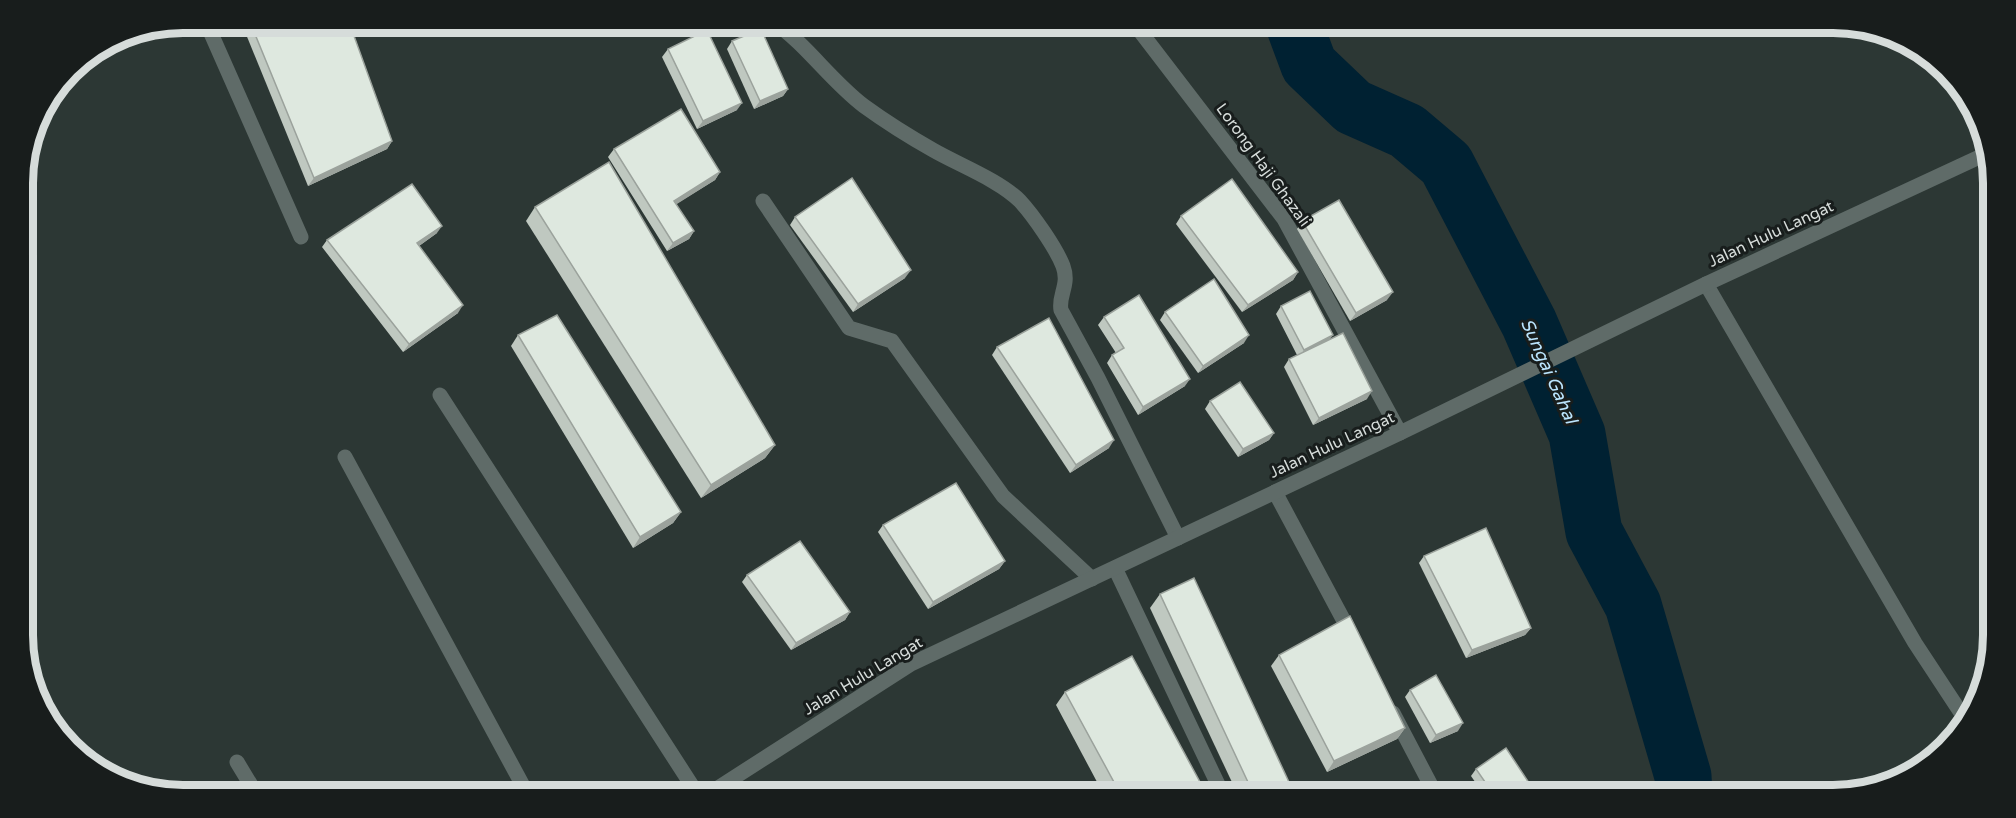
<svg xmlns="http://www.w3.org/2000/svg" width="2016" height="818" viewBox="0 0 2016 818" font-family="'Varela Round',sans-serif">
  <rect width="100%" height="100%" fill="#2c3734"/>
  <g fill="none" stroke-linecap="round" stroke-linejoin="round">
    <!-- river -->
    <path stroke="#002132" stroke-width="57" d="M1293,22L1309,65L1353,107L1407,131L1446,164L1529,323L1577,434L1594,532L1633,605L1683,776L1684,795"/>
    <!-- minor -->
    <g stroke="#5f6b68" stroke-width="15">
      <path d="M206,22L301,237"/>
      <path d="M774,22C807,45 831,81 864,106C886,122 910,137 933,150C959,165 999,180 1020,201C1033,215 1056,248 1063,266C1070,285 1058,295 1061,310L1098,378L1178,538"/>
      <path d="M1133,22L1284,219L1400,433"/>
      <path d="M763,201L849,328L892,341L1003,496L1092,579"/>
      <path d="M1706,284L1915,643L1963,716"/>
      <path d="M440,395L698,795"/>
      <path d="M345,457L528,795"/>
      <path d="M1275,492L1352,636"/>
      <path d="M1115,568L1223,795"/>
      <path d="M1393,713L1436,795"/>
      <path d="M237,762L257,795"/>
      <path d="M707,795L911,664L1400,433L1706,284L1988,153"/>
    </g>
  </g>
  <!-- wall -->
  <g fill="#bfc8c0">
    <path d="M241,22H349L392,141L387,149L308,186Z"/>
    <path d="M732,41L788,89L783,96L754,109L727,49Z"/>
    <path d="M668,49L737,110L697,129L662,57Z"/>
    <path d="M614,149L720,172L715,180L676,204L694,231L689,239L667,251L608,157Z"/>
    <path d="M535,207L775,445L765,458L701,498L526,221Z"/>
    <path d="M1181,216L1298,272L1293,280L1242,312L1176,224Z"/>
    <path d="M795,217L905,278L853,312L790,225Z"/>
    <path d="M1302,221L1387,300L1350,321L1297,229Z"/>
    <path d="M437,233L419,246L458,313L403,352L322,247L327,240Z"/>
    <path d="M1281,306L1330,340L1367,399L1313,425L1284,367L1289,359L1297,355L1276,314Z"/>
    <path d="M1165,312L1244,343L1198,373L1160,320Z"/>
    <path d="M1104,317L1185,386L1138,415L1107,363L1112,355L1116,353L1098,325Z"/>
    <path d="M518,335L681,512L673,523L633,548L511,346Z"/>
    <path d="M997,347L1109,448L1070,473L992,355Z"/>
    <path d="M1210,401L1274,433L1269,440L1238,457L1205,409Z"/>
    <path d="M883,525L1005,561L999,569L928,609L878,532Z"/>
    <path d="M1424,556L1531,628L1525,635L1466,658L1419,563Z"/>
    <path d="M747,575L850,612L845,620L791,650L742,582Z"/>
    <path d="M1160,594L1295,795H1238L1150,608Z"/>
    <path d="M1279,655L1405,728L1397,739L1327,772L1271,666Z"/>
    <path d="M1410,690L1458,731L1430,743L1405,697Z"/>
    <path d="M1065,692L1207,795H1104L1056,705Z"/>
    <path d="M1476,769L1537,795H1484L1471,776Z"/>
  </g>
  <!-- shaded-wall -->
  <g fill="#9ba29c">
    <path d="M788,89L783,96L754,109L760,101Z"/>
    <path d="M742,103L737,110L697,129L703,121Z"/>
    <path d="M392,141L387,149L308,186L314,178Z"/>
    <path d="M720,172L715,180L669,209L674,201Z"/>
    <path d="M442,226L437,233L412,251L417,243Z"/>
    <path d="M694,231L689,239L667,251L673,243Z"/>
    <path d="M911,270L905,278L853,312L858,304Z"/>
    <path d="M1298,272L1293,280L1242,312L1248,305Z"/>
    <path d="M1393,292L1387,300L1350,321L1356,313Z"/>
    <path d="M463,305L458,313L403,352L409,344Z"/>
    <path d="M1249,335L1244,343L1198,373L1203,366Z"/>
    <path d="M1333,335L1327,343L1299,358L1304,350Z"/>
    <path d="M1190,379L1185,386L1138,415L1143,407Z"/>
    <path d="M1372,391L1367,399L1313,425L1319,418Z"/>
    <path d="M1274,433L1269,440L1238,457L1243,449Z"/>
    <path d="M1114,440L1109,448L1070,473L1076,465Z"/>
    <path d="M775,445L765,458L701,498L711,485Z"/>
    <path d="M681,512L673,523L633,548L640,537Z"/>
    <path d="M1005,561L999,569L928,609L933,602Z"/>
    <path d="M850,612L845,620L791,650L796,643Z"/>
    <path d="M1531,628L1525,635L1466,658L1472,650Z"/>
    <path d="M1463,723L1458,731L1430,743L1436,735Z"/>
    <path d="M1405,728L1397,739L1327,772L1334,761Z"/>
  </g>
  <!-- building -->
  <g fill="#dee8df" stroke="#9ba29c" stroke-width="1.5">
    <path d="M250,22H349L392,141L314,178Z"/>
    <path d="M761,29L788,89L760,101L732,41Z"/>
    <path d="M707,30L742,103L703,121L668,49Z"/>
    <path d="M681,109L720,172L674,201L694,231L673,243L614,149Z"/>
    <path d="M609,162L775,445L711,485L535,207Z"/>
    <path d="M852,178L911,270L858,304L795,217Z"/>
    <path d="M1232,179L1298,272L1248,305L1181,216Z"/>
    <path d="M412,184L442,226L417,243L463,305L409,344L327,240Z"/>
    <path d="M1339,200L1393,292L1356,313L1302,221Z"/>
    <path d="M1214,279L1249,335L1203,366L1165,312Z"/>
    <path d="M1310,291L1333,335L1304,350L1281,306Z"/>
    <path d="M1139,295L1190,379L1143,407L1112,355L1124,348L1104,317Z"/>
    <path d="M557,315L681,512L640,537L518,335Z"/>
    <path d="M1049,318L1114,440L1076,465L997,347Z"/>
    <path d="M1343,333L1372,391L1319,418L1289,359Z"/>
    <path d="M1240,382L1274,433L1243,449L1210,401Z"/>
    <path d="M956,483L1005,561L933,602L883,525Z"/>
    <path d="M1486,528L1531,628L1472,650L1424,556Z"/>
    <path d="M800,541L850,612L796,643L747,575Z"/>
    <path d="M1194,578L1295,795H1254L1160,594Z"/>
    <path d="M1350,616L1405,728L1334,761L1279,655Z"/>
    <path d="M1132,656L1207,795H1121L1065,692Z"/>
    <path d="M1436,675L1463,723L1436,735L1410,690Z"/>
    <path d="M1506,748L1537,795H1494L1476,769Z"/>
    <path d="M1608,783L1616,795H1589Z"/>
  </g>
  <g text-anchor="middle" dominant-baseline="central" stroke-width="6" stroke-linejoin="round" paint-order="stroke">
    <!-- street labels -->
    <g font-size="16" fill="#d6dcda" stroke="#181d1c">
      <text transform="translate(1263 165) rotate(54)">Lorong Haji Ghazali</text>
      <text transform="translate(1771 234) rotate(-25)">Jalan Hulu Langat</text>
      <text transform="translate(1332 445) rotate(-25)">Jalan Hulu Langat</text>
      <text transform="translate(863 676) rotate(-31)">Jalan Hulu Langat</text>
    </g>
    <!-- water labels -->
    <g font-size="18" font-style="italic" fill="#bbe5fe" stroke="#181d1c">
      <text transform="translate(1549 371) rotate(66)">Sungai Gahal</text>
    </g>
  </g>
  <!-- crop -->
  <path d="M0 0H2016V818H0ZM183 33H1833A150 150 0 0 1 1983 183V635A150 150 0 0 1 1833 785H183A150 150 0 0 1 33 635V183A150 150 0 0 1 183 33Z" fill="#181d1c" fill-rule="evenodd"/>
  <path fill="none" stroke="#d6dcda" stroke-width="8" d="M183 33H1833A150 150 0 0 1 1983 183V635A150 150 0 0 1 1833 785H183A150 150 0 0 1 33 635V183A150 150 0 0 1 183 33Z"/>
</svg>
